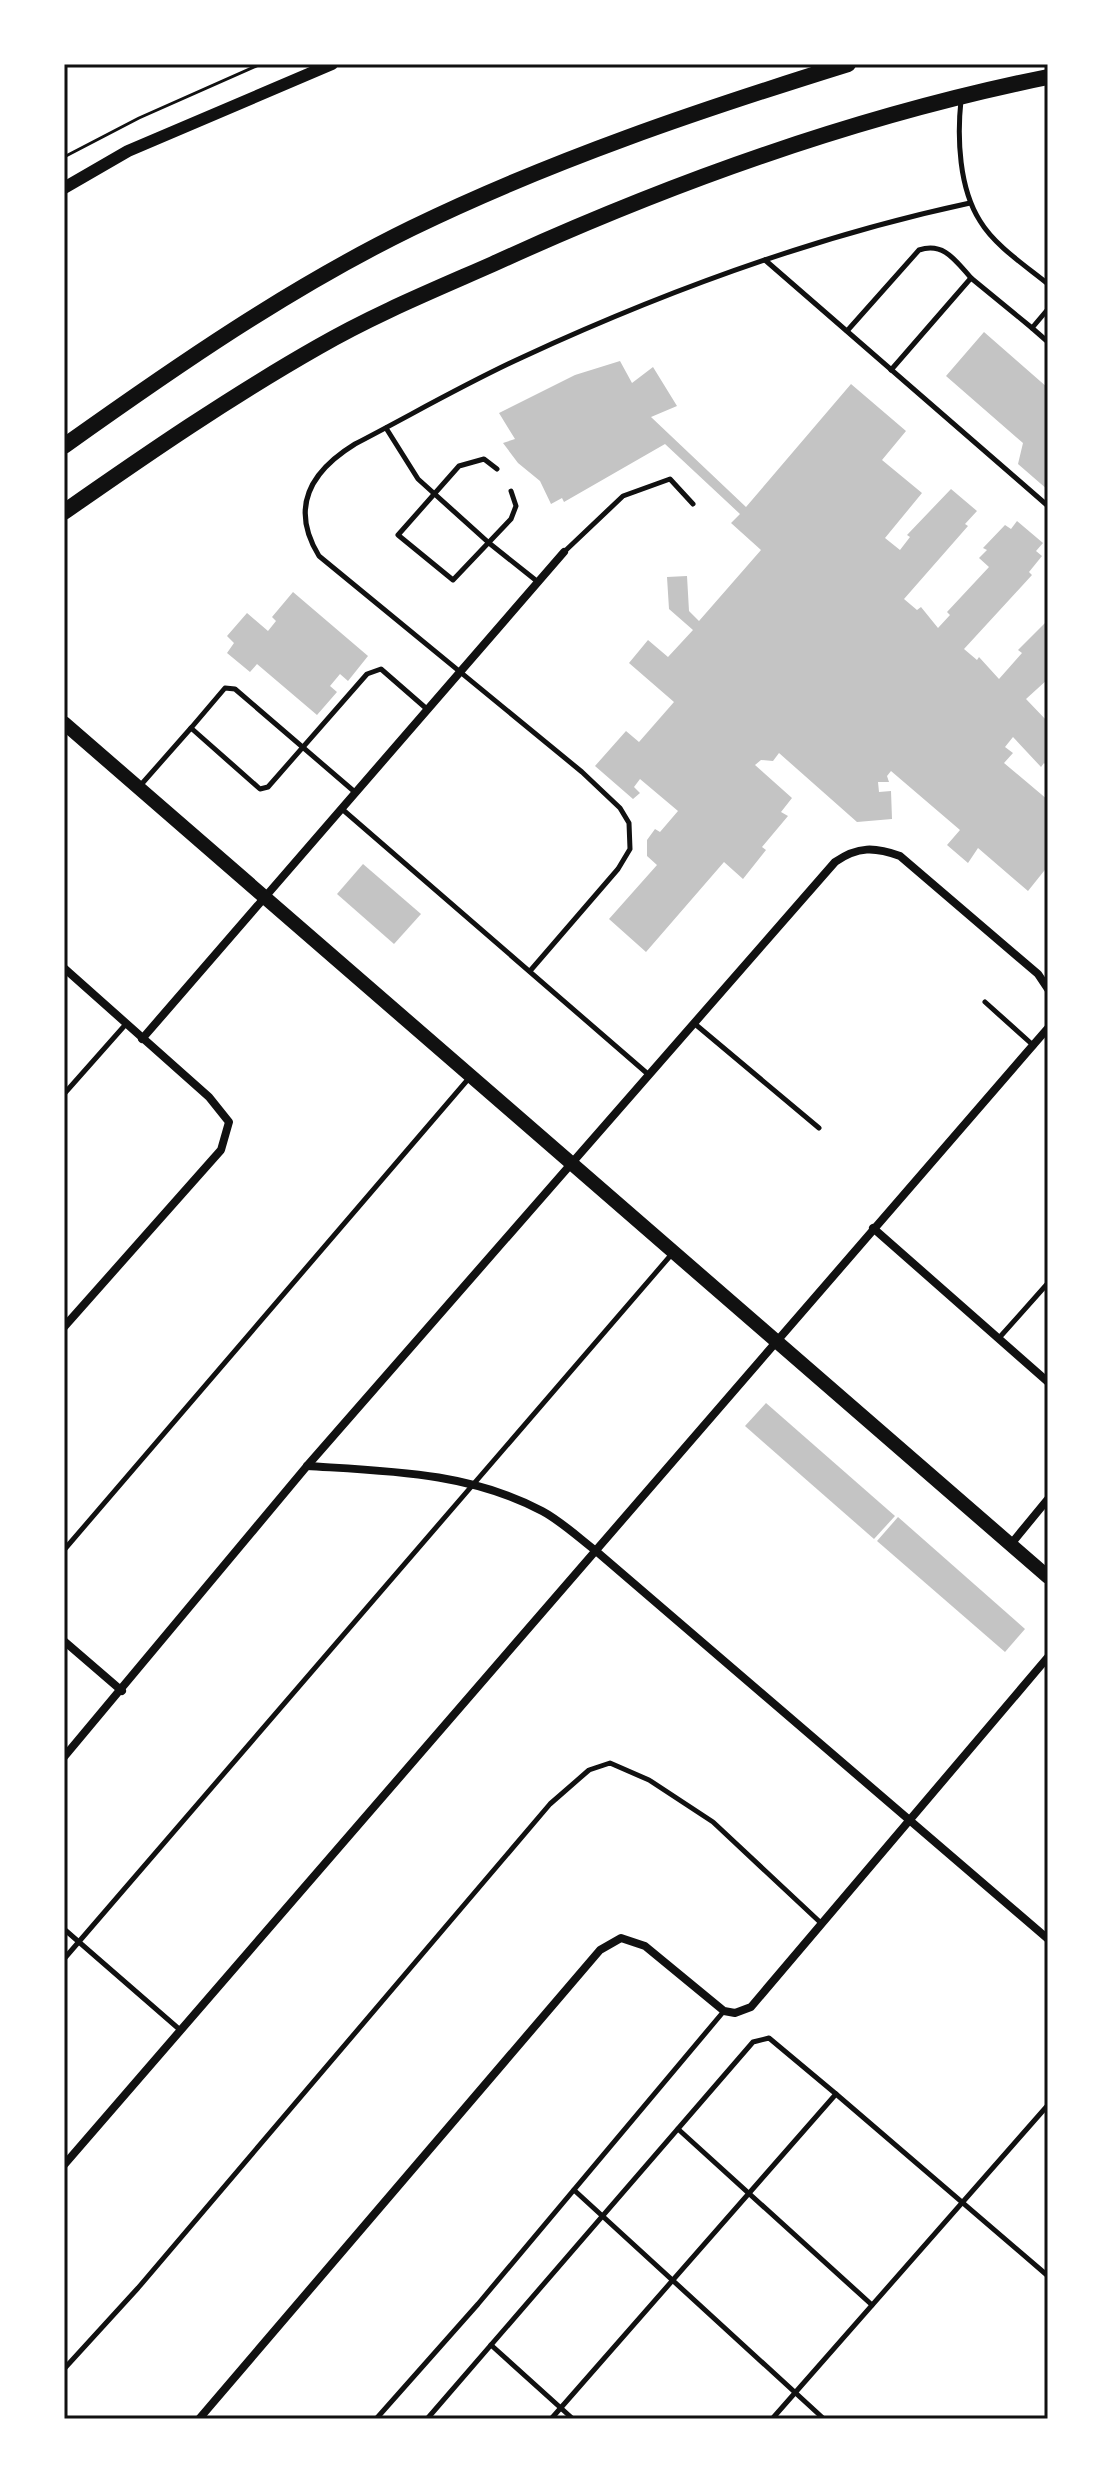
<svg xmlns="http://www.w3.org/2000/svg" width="1112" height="2483" viewBox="0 0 1112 2483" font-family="'PT Sans Narrow',sans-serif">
  <rect width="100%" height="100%" fill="#fff"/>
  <!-- building -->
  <g fill="#c4c4c4">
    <path d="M984,332L1048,388V490L1018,464L1023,443L946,376Z"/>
    <path d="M620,361L632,383L653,367L677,406L651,417L746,507L851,384L906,431L882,460L922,493L885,538L900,550L910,537L907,535L951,489L977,511L965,524L968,526L904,599L917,610L921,607L938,628L950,615L947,612L989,567L979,558L987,550L983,548L1005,525L1011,529L1017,521L1043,543L1036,551L1042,556L1029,572L1032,575L964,649L977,660L979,657L999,679L1022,653L1018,650L1048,620V679L1026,699L1048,722V767L1044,763L1041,767L1013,737L1005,747L1013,753L1004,763L1048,800V866L1028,891L978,848L968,863L947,845L960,830L891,771L887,776L889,782H878L879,792L891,791L892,819L857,822L779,753L773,761L761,760L755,765L792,798L781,812L788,816L762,847L766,850L743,879L724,862L646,952L609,919L657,865L647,856V840L655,829L660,832L678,811L640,779L634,787L640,793L633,799L595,766L626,731L639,742L674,702L629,663L648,640L668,657L693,630L669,609L667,577L687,576L689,611L699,621L761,550L731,523L740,514L665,444L564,502L562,498L551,504L540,481L518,463L503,443L515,439L499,413L575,375Z"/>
    <path d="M293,592L368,656L348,681L340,674L330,686L337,692L317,715L257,664L250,672L227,653L234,643L227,636L247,613L268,631L276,621L272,617Z"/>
    <path d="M363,864L421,914L394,944L337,894Z"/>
    <path d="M766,1403L895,1516L874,1539L745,1426Z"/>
    <path d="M898,1517L1025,1629L1005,1652L877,1541Z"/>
  </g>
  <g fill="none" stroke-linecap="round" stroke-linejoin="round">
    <!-- path -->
    <path stroke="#111" stroke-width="3" d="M64,157L139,118L261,64"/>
    <!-- service -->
    <g stroke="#111" stroke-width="5">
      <path d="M961,100C957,138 959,188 980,221C995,246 1026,266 1048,284"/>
      <path d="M765,260L1048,506"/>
      <path d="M1048,309L1032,328L1048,342"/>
      <path d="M847,331L919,250C944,242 955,260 971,278"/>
      <path d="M891,370L971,278L1032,328"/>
      <path d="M386,428L418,479L489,543L538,582"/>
      <path d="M497,469L484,459L459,466L398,535L453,580L511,519L516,506L511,491"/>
      <path d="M564,552L623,496L670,479L693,504"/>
      <path d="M191,728L225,688L235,689L356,793"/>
      <path d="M139,787L191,728L260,789L268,787L367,674L381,669L428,710"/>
      <path d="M342,809L649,1075"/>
      <path d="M530,971L618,869L630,849L629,823L620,808L582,772L319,556C289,507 311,471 355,444C411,415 466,383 523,357C666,291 816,236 970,203"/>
      <path d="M985,1002L1034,1046"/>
      <path d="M695,1024L819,1128"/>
      <path d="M64,1094L126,1024"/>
      <path d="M999,1338L1048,1283"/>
      <path d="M64,1550L470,1077"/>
      <path d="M64,1929L179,2029"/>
      <path d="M64,1959L671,1255"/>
      <path d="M678,2129L872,2305"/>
      <path d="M574,2190L824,2419"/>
      <path d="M491,2345L573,2419"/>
      <path d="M64,2369L138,2288L550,1804L589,1770L610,1763L649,1780L713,1822L822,1924"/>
      <path d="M376,2419L478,2304L724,2011"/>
      <path d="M427,2419L753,2042L769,2038L836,2094"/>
      <path d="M551,2419L836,2094L1048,2276"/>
      <path d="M772,2419L1048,2105"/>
    </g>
    <!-- minor -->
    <g stroke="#111" stroke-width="8">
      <path d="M64,968L209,1097L229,1122L221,1150L64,1327"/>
      <path d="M142,1039L564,552"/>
      <path d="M873,1228L1048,1382"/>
      <path d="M307,1466C387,1471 469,1472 542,1511C561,1521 579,1538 596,1551L1048,1939"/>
      <path d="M1011,1544L1048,1499"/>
      <path d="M64,1641L122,1691"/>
      <path d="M64,1757L307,1466L835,862C858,846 875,847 900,856L1038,974L1048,989"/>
      <path d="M64,2165L1048,1028"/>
      <path d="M199,2419L600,1950L621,1938L645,1946L724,2011L735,2013L751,2007L1048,1657"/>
    </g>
    <!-- tertiary -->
    <path stroke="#111" stroke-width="12" d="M64,188L128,151L332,64"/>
    <!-- secondary -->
    <path stroke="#111" stroke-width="14" d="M64,723L1048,1577"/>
    <!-- trunk -->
    <g stroke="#111" stroke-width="16">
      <path d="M64,446C175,367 289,288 412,228C552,160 700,110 848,64"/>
      <path d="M64,512C147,454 230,397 318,347C373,315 434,290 493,264C672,182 855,116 1048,77"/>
    </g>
  </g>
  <!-- border -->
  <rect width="1112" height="2483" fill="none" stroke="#ffffff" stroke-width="132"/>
  <rect x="66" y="66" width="980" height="2351" fill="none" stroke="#111" stroke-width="3"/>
</svg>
